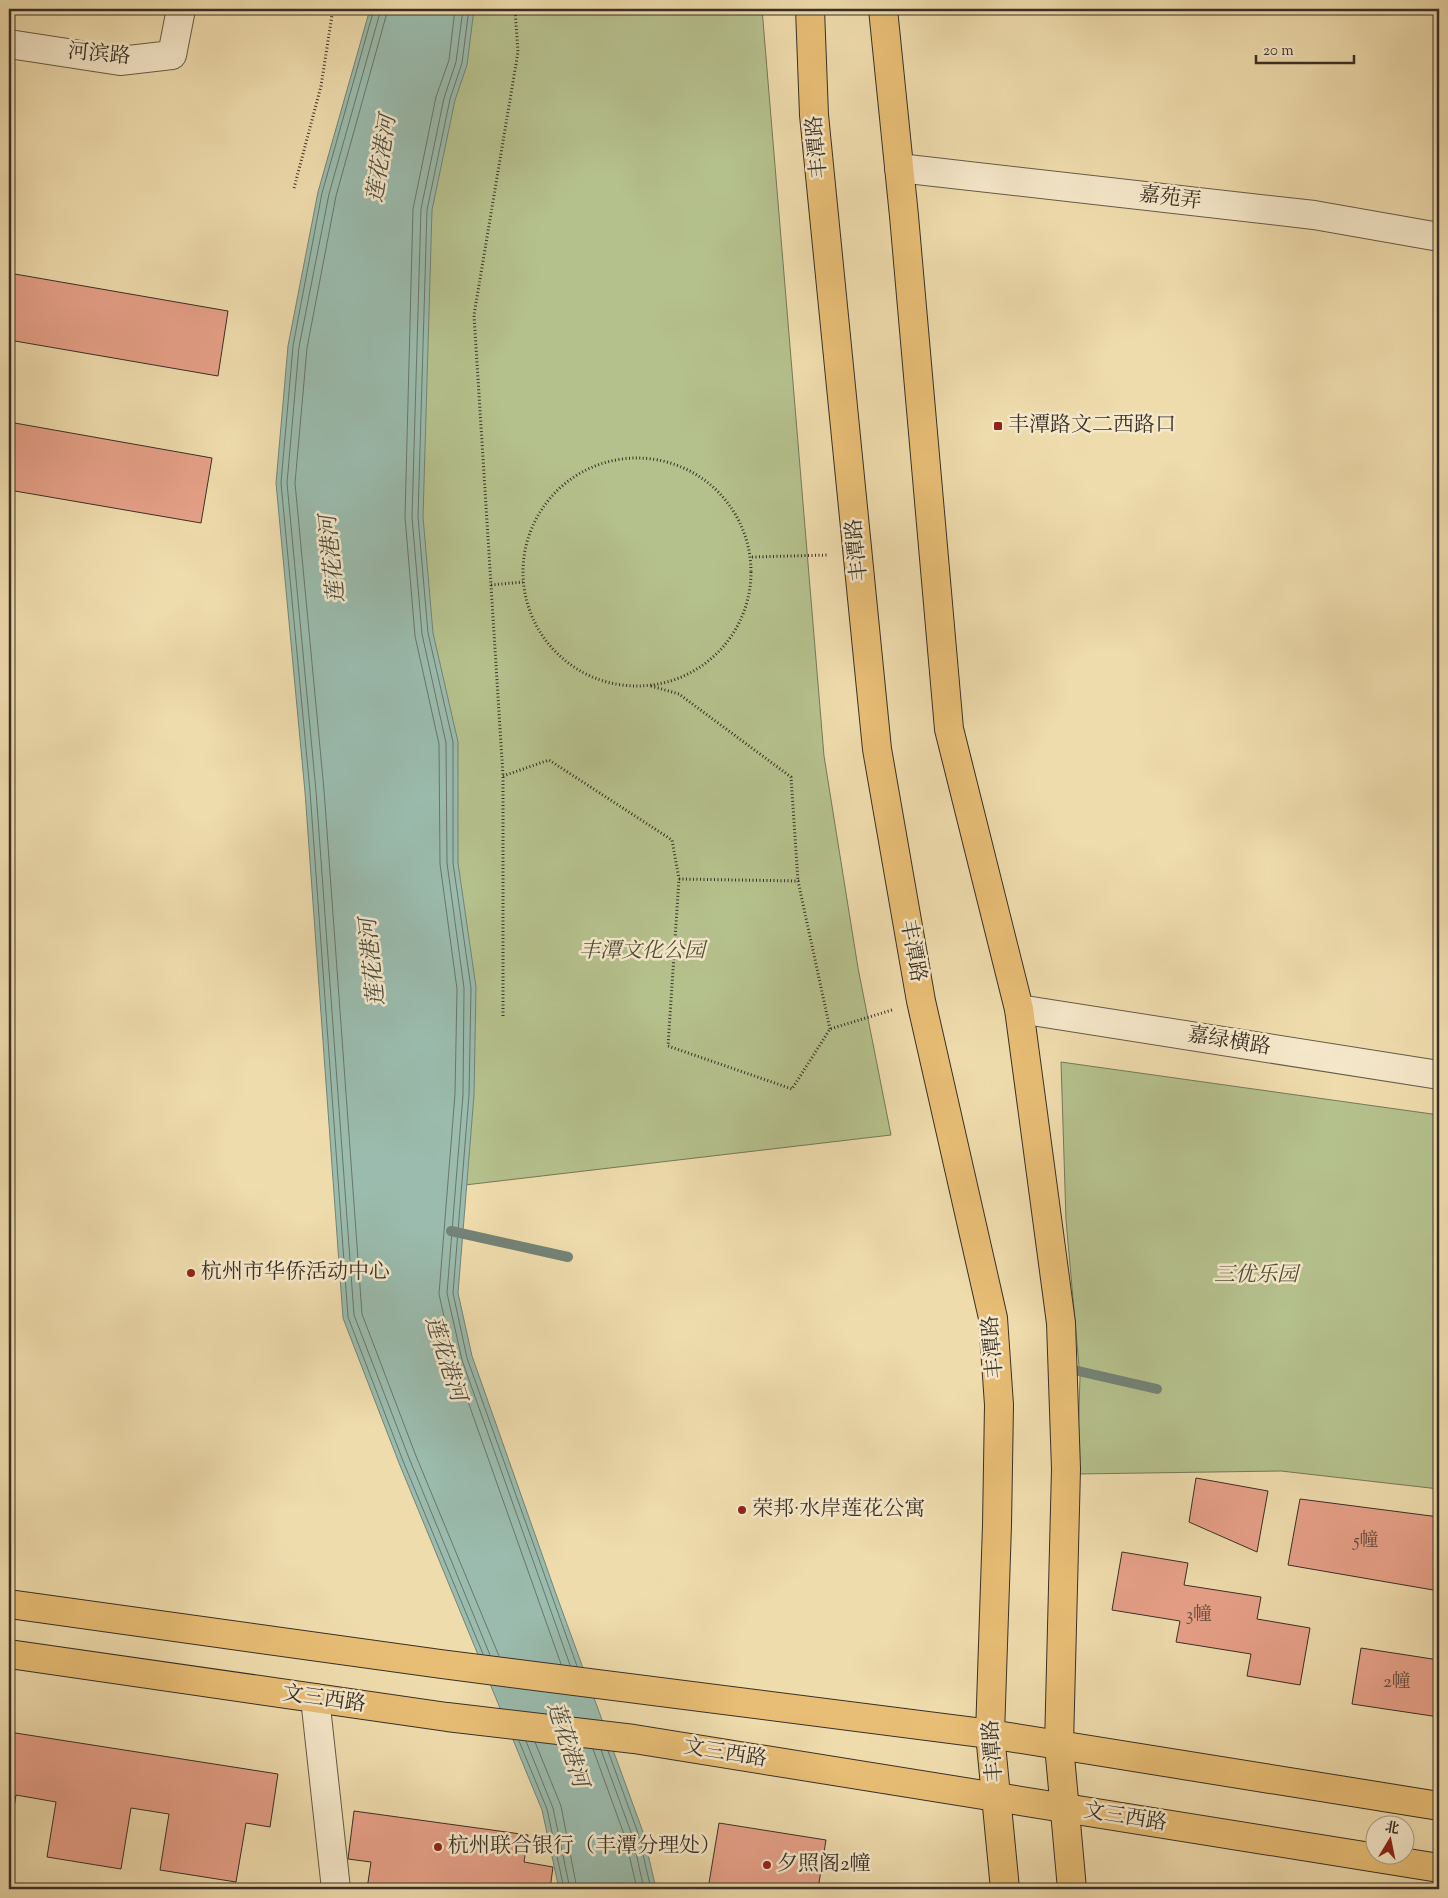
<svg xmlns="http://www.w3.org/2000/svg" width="1448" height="1898" viewBox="0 0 1448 1898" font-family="'Sorts Mill Goudy','Noto Serif SC',serif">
  <rect width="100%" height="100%" fill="#efdcad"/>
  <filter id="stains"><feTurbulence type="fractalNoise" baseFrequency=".004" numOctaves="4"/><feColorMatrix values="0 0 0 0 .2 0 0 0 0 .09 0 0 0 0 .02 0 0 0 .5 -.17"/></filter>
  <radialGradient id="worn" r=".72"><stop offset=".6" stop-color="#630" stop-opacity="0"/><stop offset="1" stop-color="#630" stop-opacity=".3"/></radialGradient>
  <!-- green -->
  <g fill="#b5c18d" stroke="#76785a">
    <path d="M440,9H762L824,756L858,968L891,1135L448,1187L391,469Z"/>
    <path d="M1061,1062L1439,1115V1489L1281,1471L1077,1474L1080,1377L1066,1220Z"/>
  </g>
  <!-- water -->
  <path fill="#9abbad" stroke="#738377" d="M370,9H474L467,65L455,100L432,210L423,517L433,633L458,742V863L476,987L474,1095L458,1293L472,1356L556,1594L643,1832L656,1889H559L542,1810L399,1463L343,1318L305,792L276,483L288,346L318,192Z"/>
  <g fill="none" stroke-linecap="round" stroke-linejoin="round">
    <!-- shore -->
    <g stroke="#69766a" stroke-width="1">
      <path d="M374,9L322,193L293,346L281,483L310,791L348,1317L403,1461L483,1654"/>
      <path d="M381,9L329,194L299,347L287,483L316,791L354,1315L409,1458L490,1655"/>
      <path d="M388,9L336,196L307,348L295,483L324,790L362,1314L416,1456L499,1656"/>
      <path d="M455,9L449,60L436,97L413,209L405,517L415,636L439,744L440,864L457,989L455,1094L439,1294L454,1362L561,1664"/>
      <path d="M463,9L456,62L444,98L421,209L412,517L422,634L446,743L447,863L464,988L463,1095L447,1293L462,1360L570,1665"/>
      <path d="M469,9L462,63L450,99L427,210L418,517L428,633L453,742V863L471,988L469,1095L453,1293L467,1358L577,1666"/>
      <path d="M519,1741L547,1809L564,1889"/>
      <path d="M526,1741L553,1808L570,1889"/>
      <path d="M535,1742L561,1806L577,1889"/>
      <path d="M593,1749L625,1837L637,1889"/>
      <path d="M601,1750L632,1835L644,1889"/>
      <path d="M608,1751L638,1833L651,1889"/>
    </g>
    <!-- stream -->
    <g stroke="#738377" stroke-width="10">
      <path d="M451,1231L568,1257"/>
      <path d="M1065,1368L1157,1389"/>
    </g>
  </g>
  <!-- building -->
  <g fill="#e7a189" stroke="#383026">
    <path d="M9,273L228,311L218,376L9,340Z"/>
    <path d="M9,422L212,458L201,523L9,490Z"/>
    <path d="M1196,1478L1268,1491L1257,1552L1189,1522Z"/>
    <path d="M1300,1499L1439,1517V1591L1288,1565Z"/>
    <path d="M1122,1552L1188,1563L1184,1585L1261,1597L1257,1619L1310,1628L1300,1685L1247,1676L1251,1654L1176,1642L1180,1621L1112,1610Z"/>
    <path d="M1361,1648L1439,1660V1717L1352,1704Z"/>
    <path d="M9,1732L278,1774L270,1827L246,1823L236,1882L160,1870L169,1814L131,1808L121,1869L47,1857L56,1802L16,1795L9,1839Z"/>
    <path d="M354,1811L528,1835L524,1862L553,1867L550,1889H367L371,1862L348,1859Z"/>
    <path d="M719,1823L826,1840L818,1889H708Z"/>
  </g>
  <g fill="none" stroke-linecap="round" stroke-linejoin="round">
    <defs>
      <g id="minor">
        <path d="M9,44L120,61L172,55L181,9"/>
        <path d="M899,168L1314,215L1439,237"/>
        <path d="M1019,1009L1439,1075"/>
        <path d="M315,1698L336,1889"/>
      </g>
      <g id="major">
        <path d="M810,9L814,115L877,749L921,1001L993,1318L999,1405L997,1525L990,1734L1005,1889"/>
        <path d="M883,9L904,216L949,729L1019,1009L1061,1323L1066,1469L1059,1745L1072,1889"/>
        <path d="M9,1604L441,1664L990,1734L1439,1806"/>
        <path d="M9,1654L447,1717L634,1739L1439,1868"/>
      </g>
    </defs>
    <!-- minor casing -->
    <use href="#minor" stroke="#665b48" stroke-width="30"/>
    <!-- major casing -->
    <use href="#major" stroke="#383026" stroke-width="30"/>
    <!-- path -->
    <g stroke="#383026" stroke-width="3" stroke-dasharray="1 2.5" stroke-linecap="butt">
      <path d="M294,188L321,86L333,9"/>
      <circle cx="637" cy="572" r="114"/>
      <path d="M752,557L828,555"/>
      <path d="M491,585L523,582"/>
      <path d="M651,686L679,694L791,777L798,881"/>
      <path d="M503,776L549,760L672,840L679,879L668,1046L792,1089L830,1029L892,1010"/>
      <path d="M679,879L798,881L830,1029"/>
      <path d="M503,1016V776L474,315L518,52L515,9"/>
    </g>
    <!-- minor -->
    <use href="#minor" stroke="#f5e8ca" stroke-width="28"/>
    <!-- major -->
    <use href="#major" stroke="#e8be76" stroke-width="28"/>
  </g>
  <!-- markers -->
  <g fill="#8f2418" stroke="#f5e8ca" stroke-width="2">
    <rect x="993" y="421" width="10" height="10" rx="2.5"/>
    <circle cx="191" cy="1273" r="5"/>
    <circle cx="742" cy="1510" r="5"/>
    <circle cx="438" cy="1847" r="5"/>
    <circle cx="767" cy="1865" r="5"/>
  </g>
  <g text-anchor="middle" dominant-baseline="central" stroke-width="5" stroke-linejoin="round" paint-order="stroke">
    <!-- number labels -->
    <g font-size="19" fill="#644c3f">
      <text x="1366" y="1541">5幢</text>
      <text x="1199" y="1615">3幢</text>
      <text x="1397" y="1682">2幢</text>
    </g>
    <!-- street labels -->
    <g font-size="21" fill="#383026" stroke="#f5e8ca">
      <text transform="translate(99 55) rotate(5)">河滨路</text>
      <text transform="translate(818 147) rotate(-95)">丰潭路</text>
      <text transform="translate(1170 199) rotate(7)">嘉苑弄</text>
      <text transform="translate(858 550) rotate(-96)">丰潭路</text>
      <text transform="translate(912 951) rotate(80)">丰潭路</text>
      <text transform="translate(1229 1042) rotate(9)">嘉绿横路</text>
      <text transform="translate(994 1347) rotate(-95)">丰潭路</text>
      <text transform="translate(324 1700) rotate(8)">文三西路</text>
      <text transform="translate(994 1751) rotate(-94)">丰潭路</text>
      <text transform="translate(725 1754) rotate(9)">文三西路</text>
      <text transform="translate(1125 1818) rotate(9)">文三西路</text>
    </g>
    <!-- poi labels -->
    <g font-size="21" fill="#383026" stroke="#f5e8ca" text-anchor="start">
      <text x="1008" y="426">丰潭路文二西路口</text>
      <text x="201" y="1273">杭州市华侨活动中心</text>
      <text x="752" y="1510">荣邦·水岸莲花公寓</text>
      <text x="448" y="1847">杭州联合银行（丰潭分理处）</text>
      <text x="777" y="1865">夕照阁2幢</text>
    </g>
    <!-- park labels -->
    <g font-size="21" font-style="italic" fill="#514d3b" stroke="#f5e8ca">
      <text x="642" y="952">丰潭文化公园</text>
      <text x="1256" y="1276">三优乐园</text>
    </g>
    <!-- water labels -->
    <g font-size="22" font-style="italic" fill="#4c4c41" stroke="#f5e8ca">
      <text transform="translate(383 159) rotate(-81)">莲花港河</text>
      <text transform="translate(334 559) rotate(-96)">莲花港河</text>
      <text transform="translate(374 962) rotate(-96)">莲花港河</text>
      <text transform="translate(444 1359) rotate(72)">莲花港河</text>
      <text transform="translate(566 1745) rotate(72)">莲花港河</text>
    </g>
  </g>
  <!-- margin -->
  <rect width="1448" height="1898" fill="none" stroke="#efdcad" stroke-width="30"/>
  <rect x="10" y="10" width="1428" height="1878" fill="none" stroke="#383026" stroke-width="2.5"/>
  <rect x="15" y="15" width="1418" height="1868" fill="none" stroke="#383026"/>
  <!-- north arrow -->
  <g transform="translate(1390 1840) rotate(10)"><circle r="24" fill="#f5e8ca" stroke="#a99e88"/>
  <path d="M0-4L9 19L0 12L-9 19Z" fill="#8f2418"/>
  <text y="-8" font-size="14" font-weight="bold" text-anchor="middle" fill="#383026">北</text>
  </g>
  <!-- scale -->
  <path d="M1256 55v8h98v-8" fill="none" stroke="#383026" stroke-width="2.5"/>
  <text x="1263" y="55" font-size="15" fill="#383026" stroke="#f5e8ca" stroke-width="4" paint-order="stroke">20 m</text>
  <rect width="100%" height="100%" filter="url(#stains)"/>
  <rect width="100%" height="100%" fill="url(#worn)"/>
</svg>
